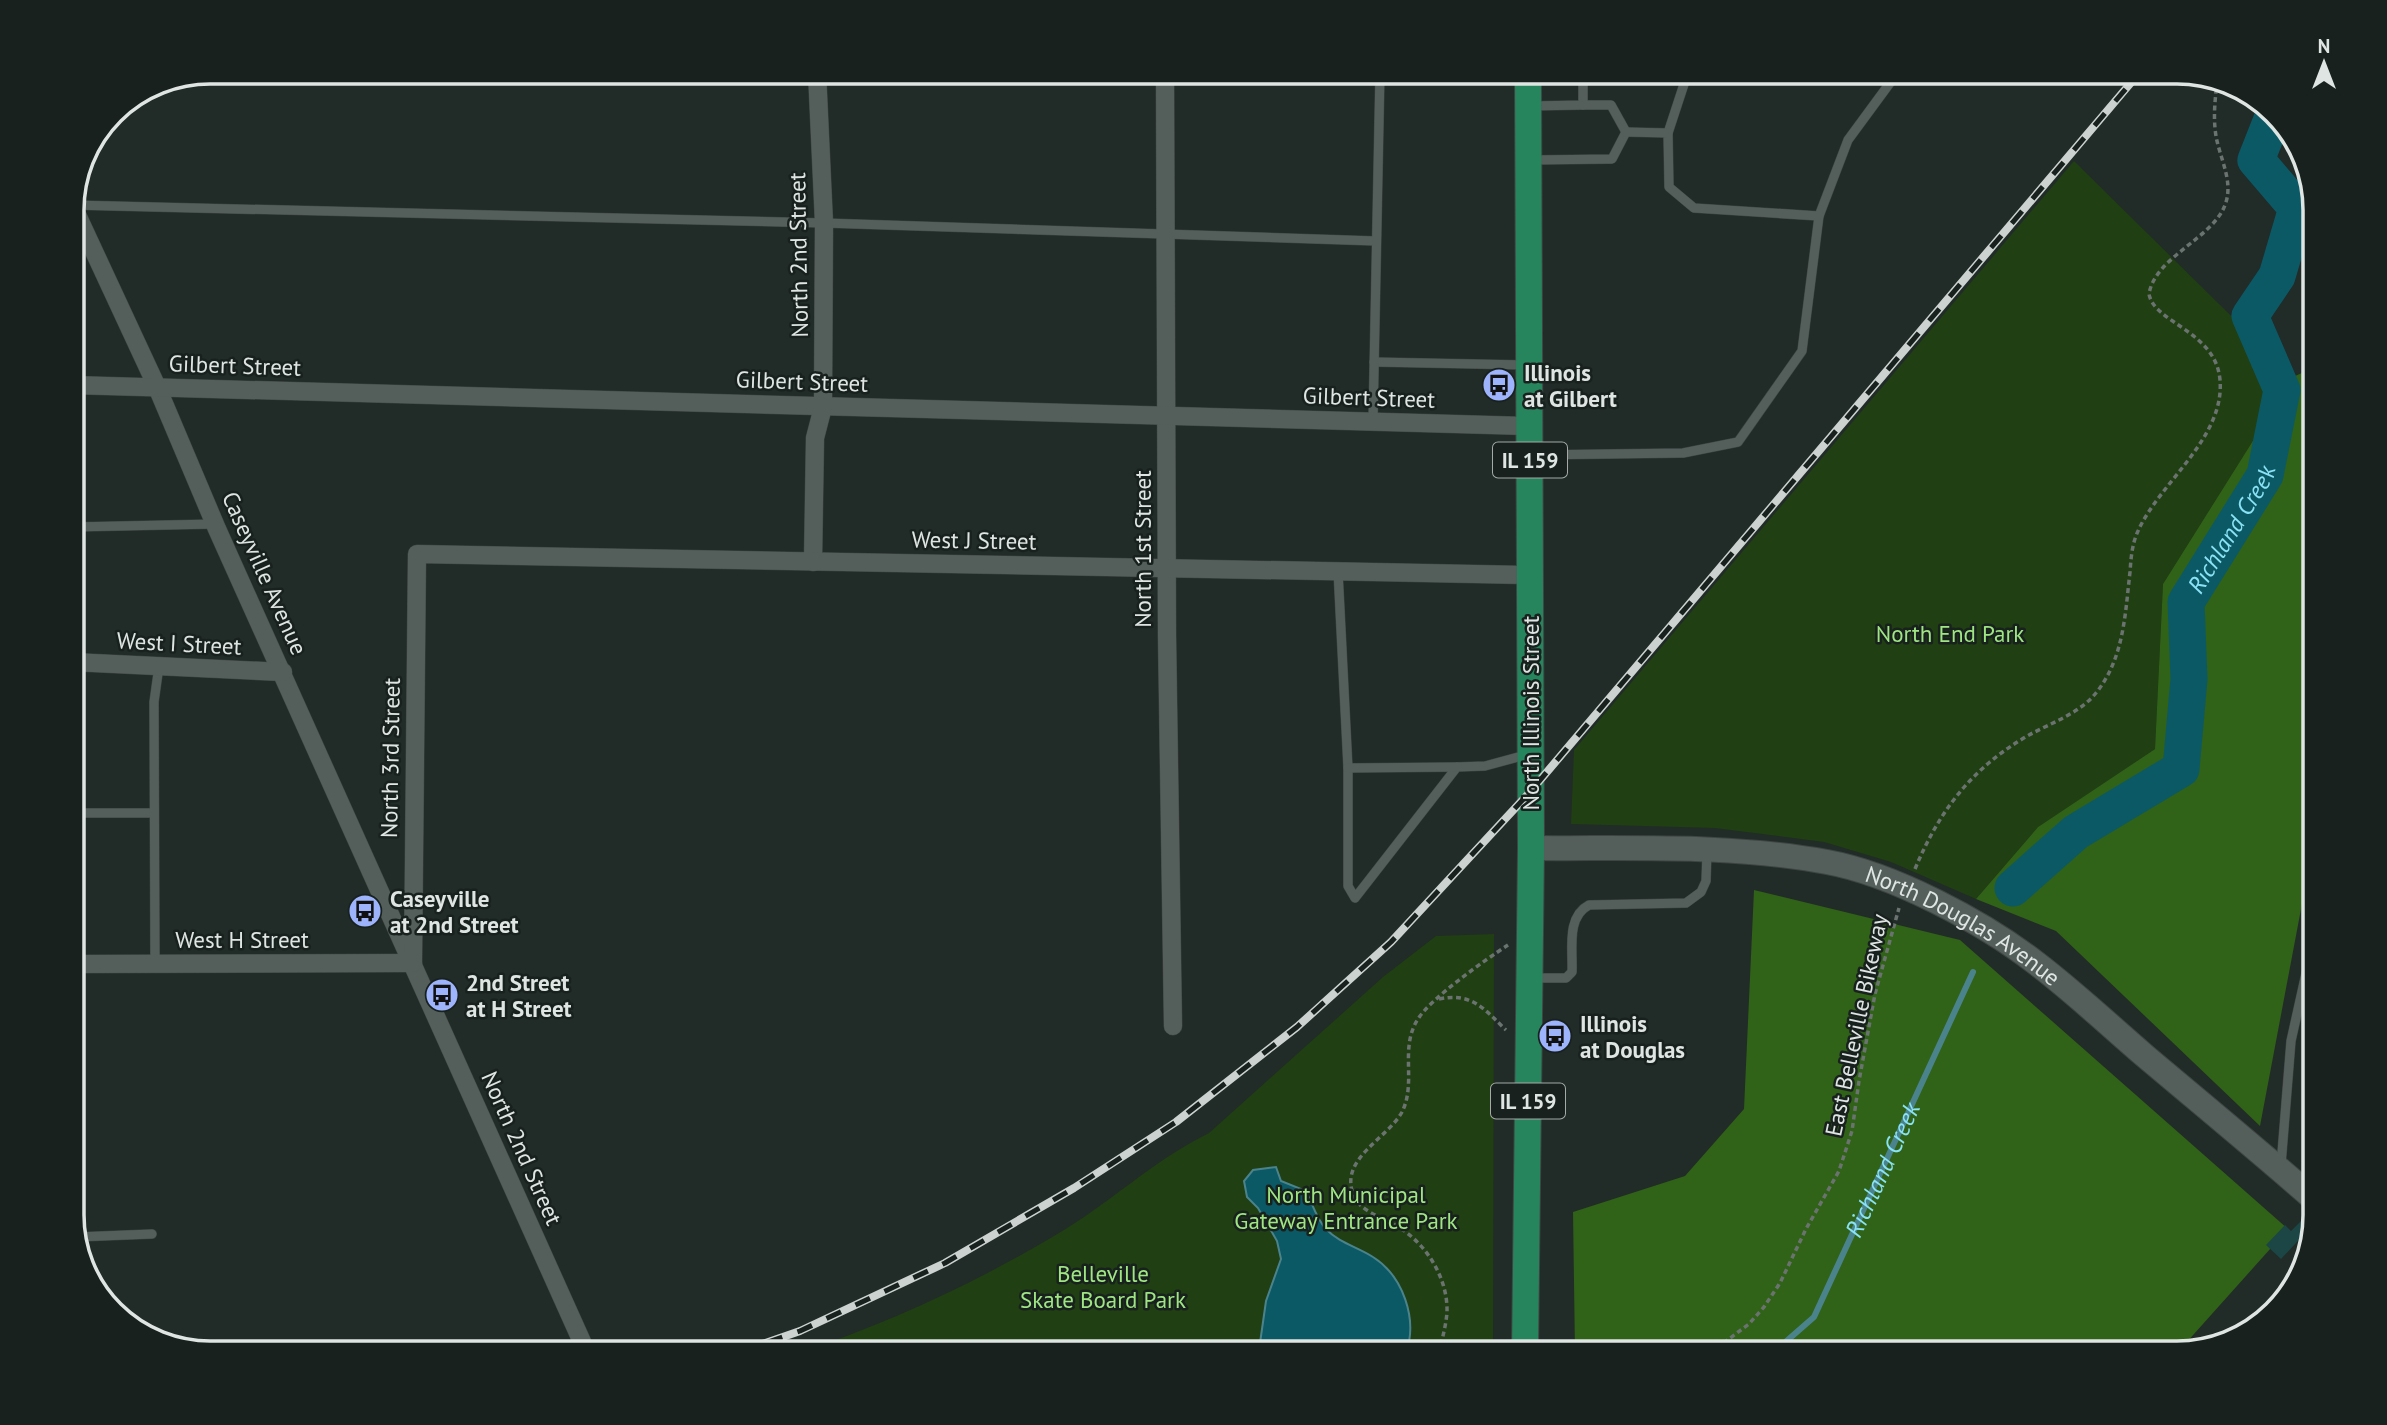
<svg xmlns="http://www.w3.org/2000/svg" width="2387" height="1425" viewBox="0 0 2387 1425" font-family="'PT Sans',sans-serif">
  <rect width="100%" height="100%" fill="#212b28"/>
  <!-- green -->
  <g fill="#203f12">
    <path d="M2074,161L2293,377L2163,584L2155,749L2038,827L1976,899L1891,862L1824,842L1715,828L1571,824L1574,750Z"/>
    <path d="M1494,934L1493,1353H798C887,1324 973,1284 1054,1236C1108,1205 1152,1161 1209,1133L1383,977L1436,936Z"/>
  </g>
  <!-- forest -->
  <g fill="#306217">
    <path d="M2315,367V835L2260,1126L2056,931L1976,899L2038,827L2155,749L2163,584L2293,377Z"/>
    <path d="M1754,890L1960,940L2288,1229L2177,1353H1575L1573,1212L1685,1176L1744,1109Z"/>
  </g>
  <!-- water -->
  <path fill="#0c5966" stroke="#4b838c" stroke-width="2" d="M1276,1167L1281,1181L1306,1191C1312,1203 1317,1220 1326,1229C1339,1243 1358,1247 1373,1257C1403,1276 1418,1319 1406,1353H1264L1260,1343L1266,1301L1281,1259L1277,1241L1258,1208L1247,1197L1244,1181L1253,1170Z"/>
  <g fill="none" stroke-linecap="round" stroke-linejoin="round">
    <!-- stream -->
    <path stroke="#4b838c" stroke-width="6" id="s1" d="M1773,1353L1814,1317L1973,972"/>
    <!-- river -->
    <path stroke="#0c5966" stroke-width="37" id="s2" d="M2013,888L2076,832L2181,769L2189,679L2186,602L2265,475L2282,390L2250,316L2277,276L2297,208L2256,160L2273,117"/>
  </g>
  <!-- building -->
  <path fill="#1b4645" d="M2301,1221L2309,1229L2281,1259L2266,1245L2285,1225L2291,1231Z"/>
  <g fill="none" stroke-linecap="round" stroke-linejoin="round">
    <defs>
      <g id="lane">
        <path d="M1530,106L1583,105V72"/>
        <path d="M1668,133L1688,72"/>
        <path d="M1531,160L1612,159L1626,132L1611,105H1583"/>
        <path d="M72,205L824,223L1376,241"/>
        <path d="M1819,216L1848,140L1898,72"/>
        <path d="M1374,362L1526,365"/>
        <path d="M1373,421L1380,72"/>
        <path d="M1532,455L1683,453L1738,442L1802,351L1819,216L1694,208L1669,187L1668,133L1626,132"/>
        <path d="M72,527L215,524"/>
        <path d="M1338,571L1348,768V886L1355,898L1457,767L1485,766L1529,754"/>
        <path d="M1348,768L1457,767"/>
        <path d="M72,813H154"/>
        <path d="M155,963L154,702L159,666"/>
        <path d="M1531,978H1566L1572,972C1573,949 1566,917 1589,905L1686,903L1701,892L1706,881L1707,851"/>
        <path d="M2281,1165L2291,1041L2315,933"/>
        <path d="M76,1237L152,1234"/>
      </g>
      <g id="street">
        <path d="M1165,72L1167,635L1173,1026"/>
        <path d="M72,204L157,387L217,529L587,1353"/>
        <path d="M72,385L1530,426"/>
        <path d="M813,562L815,438L823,407L824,223L817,72"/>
        <path d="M72,662L283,672"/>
        <path d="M413,963L417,554L1530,575"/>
        <path d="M72,964L413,963"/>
      </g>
      <g id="secondary">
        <path id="s3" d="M1531,848C1629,849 1730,844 1827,862C1893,874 1983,922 2036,963C2074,992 2109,1025 2145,1056C2202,1104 2259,1151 2315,1200"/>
      </g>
      <path id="primary" d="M1525,1353L1531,848L1528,72"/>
    </defs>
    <!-- lane casing -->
    <use href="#lane" stroke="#3e4543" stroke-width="10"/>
    <!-- street casing -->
    <use href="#street" stroke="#3e4543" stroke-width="19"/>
    <!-- secondary casing -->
    <use href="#secondary" stroke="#3e4543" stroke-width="26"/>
    <!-- primary casing -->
    <use href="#primary" stroke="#3e4543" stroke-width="28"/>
    <!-- path -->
    <g stroke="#6a7370" stroke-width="3.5" stroke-dasharray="5 3.5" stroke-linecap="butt">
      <path d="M1915,869C1940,809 1973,767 2029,735C2051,723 2080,713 2096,693C2124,658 2125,615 2130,572C2131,558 2132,544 2138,531C2160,482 2225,438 2220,380C2216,331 2154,323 2149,294C2155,257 2213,238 2225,205C2234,182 2220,159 2216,136C2213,118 2215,100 2217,82"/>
      <path d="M1439,999C1472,992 1484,1009 1506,1030"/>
      <path d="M1439,1353C1442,1339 1446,1326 1447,1312C1448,1276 1424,1241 1395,1225C1380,1216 1359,1211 1353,1194C1340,1158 1387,1139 1402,1112C1417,1082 1399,1048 1418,1019C1431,998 1485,960 1508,945"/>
      <path d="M1710,1353L1749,1324L1764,1307L1780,1283L1806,1229L1839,1171L1852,1131L1859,1081L1875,994L1899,908"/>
    </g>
    <!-- lane -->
    <use href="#lane" stroke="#545f5b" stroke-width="9"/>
    <!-- street -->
    <use href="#street" stroke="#545f5b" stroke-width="18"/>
    <!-- secondary -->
    <use href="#secondary" stroke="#545f5b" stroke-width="24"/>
    <!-- primary -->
    <use href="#primary" stroke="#27855d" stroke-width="26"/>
    <defs>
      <path id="rail" d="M737,1353L800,1331L945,1263L1074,1188L1176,1122L1297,1027L1391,942L1530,792L2140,72"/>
    </defs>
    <!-- rail casing -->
    <use href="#rail" stroke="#cbd2d0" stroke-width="8"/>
    <!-- rail -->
    <use href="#rail" stroke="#18211e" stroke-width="5" stroke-dasharray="16" stroke-linecap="butt"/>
  </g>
  <!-- icons -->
  <defs>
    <symbol id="bus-disc" viewBox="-11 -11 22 22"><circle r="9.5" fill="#9db4fd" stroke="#18211e"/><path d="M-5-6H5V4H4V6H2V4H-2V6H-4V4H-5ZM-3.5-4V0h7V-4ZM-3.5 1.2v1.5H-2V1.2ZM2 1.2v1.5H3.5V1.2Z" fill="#111"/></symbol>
  </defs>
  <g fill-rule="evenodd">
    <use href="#bus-disc" x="1480" y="366" width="38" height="38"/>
    <use href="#bus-disc" x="346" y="892" width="38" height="38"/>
    <use href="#bus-disc" x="423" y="976" width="38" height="38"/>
    <use href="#bus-disc" x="1536" y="1017" width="38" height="38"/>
  </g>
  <g text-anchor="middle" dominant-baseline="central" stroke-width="5" stroke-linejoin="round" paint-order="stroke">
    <!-- shield labels -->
    <g fill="#18211e" stroke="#a3aaa8" stroke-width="2">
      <rect x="1493" y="442.5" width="74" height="35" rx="5"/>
      <rect x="1491" y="1083.5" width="74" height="35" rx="5"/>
    </g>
    <g font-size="21" font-weight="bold" fill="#dee5e3">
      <text x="1530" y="460">IL 159</text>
      <text x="1528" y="1101">IL 159</text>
    </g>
    <!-- street labels -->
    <g font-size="23" fill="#dee5e3" stroke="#18211e">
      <text transform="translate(798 255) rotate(-91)">North 2nd Street</text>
      <text transform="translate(235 365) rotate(2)">Gilbert Street</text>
      <text transform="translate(802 381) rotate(2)">Gilbert Street</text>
      <text transform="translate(1369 397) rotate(2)">Gilbert Street</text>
      <text transform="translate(974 540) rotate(1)">West J Street</text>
      <text transform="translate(1142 549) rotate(-90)">North 1st Street</text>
      <text transform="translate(265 573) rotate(66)">Caseyville Avenue</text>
      <text transform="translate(179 643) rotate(3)">West I Street</text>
      <text transform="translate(1530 713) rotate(-90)">North Illinois Street</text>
      <text transform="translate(390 758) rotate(-89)">North 3rd Street</text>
      <text stroke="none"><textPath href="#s3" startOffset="448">North Douglas Avenue</textPath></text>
      <text x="242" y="939">West H Street</text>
      <text transform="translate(1856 1025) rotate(-78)">East Belleville Bikeway</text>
      <text transform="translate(522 1148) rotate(66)">North 2nd Street</text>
    </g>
    <!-- poi labels -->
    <g font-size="23" font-weight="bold" fill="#dee5e3" stroke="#18211e" text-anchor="start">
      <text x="1524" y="372">Illinois<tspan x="1524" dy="26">at Gilbert</tspan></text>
      <text x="390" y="898">Caseyville<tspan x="390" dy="26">at 2nd Street</tspan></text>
      <text x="466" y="982">2nd Street<tspan x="466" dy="26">at H Street</tspan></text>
      <text x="1580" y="1023">Illinois<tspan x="1580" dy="26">at Douglas</tspan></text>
    </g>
    <!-- park labels -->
    <g font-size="23" fill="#9fe683" stroke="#18211e">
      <text x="1950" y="633">North End Park</text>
      <text x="1346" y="1194">North Municipal<tspan x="1346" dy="26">Gateway Entrance Park</tspan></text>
      <text x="1103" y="1273">Belleville<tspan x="1103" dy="26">Skate Board Park</tspan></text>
    </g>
    <!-- water labels -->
    <g font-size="24" font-style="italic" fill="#8ae2f5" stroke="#18211e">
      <text stroke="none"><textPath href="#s2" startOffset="460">Richland Creek</textPath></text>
      <text stroke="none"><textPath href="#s1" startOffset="217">Richland Creek</textPath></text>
    </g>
  </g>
  <!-- crop -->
  <path d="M0 0H2387V1425H0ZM210 84H2177A126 126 0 0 1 2303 210V1215A126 126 0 0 1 2177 1341H210A126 126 0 0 1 84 1215V210A126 126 0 0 1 210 84Z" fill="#18211e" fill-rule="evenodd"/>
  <path fill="none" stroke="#dee5e3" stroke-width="3.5" d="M210 84H2177A126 126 0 0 1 2303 210V1215A126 126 0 0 1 2177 1341H210A126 126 0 0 1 84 1215V210A126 126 0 0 1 210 84Z"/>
  <!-- north arrow -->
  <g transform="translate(2324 63)" stroke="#18211e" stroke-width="5" paint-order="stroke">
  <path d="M0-5L12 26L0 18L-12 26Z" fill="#dee5e3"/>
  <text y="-10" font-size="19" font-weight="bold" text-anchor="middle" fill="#dee5e3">N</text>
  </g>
</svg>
